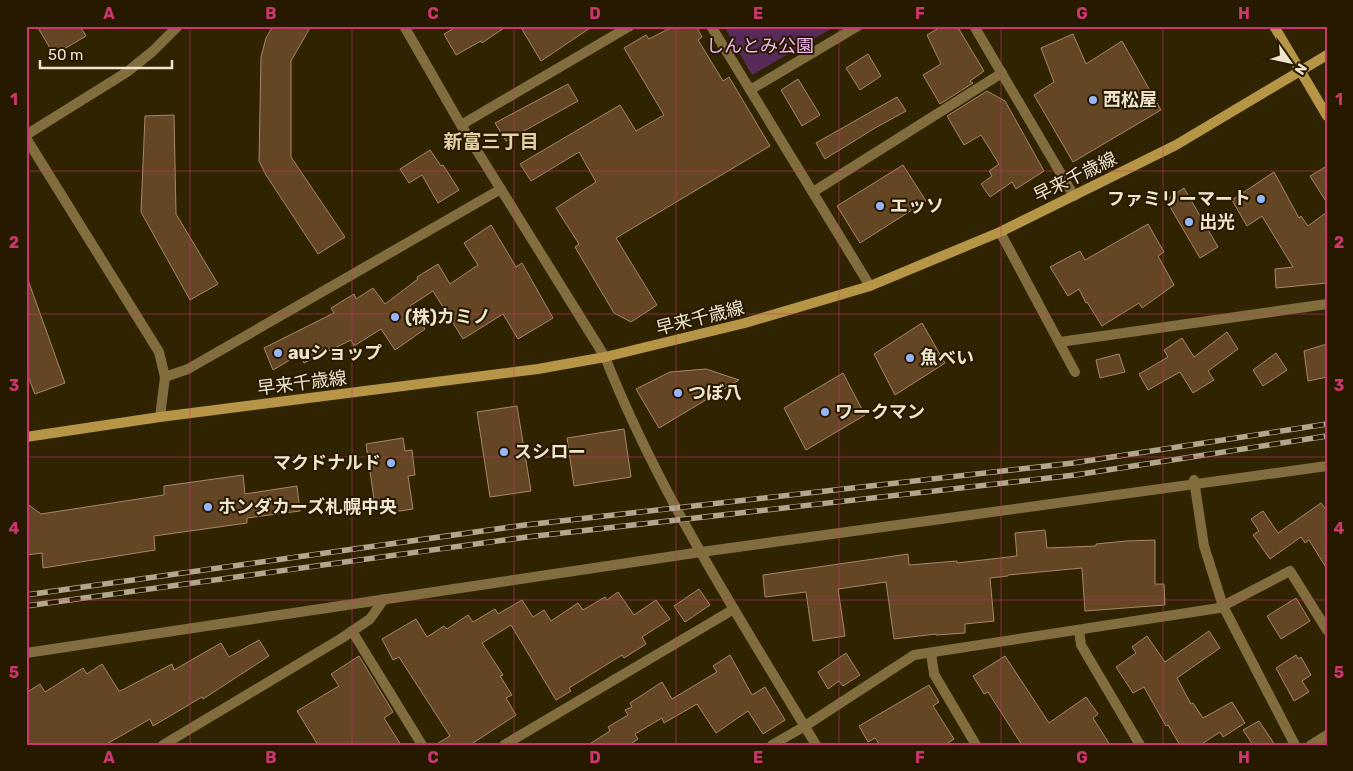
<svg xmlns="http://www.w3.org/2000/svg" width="1353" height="771" viewBox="0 0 1353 771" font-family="Rubik,'Noto Sans JP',sans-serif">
  <rect width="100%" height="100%" fill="#302302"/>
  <!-- green -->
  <path fill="#572a59" d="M724,26H836L752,75Z"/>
  <!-- building -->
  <g fill="#644625" stroke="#a88664">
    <path d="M37,26H80L86,36L54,55Z"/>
    <path d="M273,26H311L291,61V157L345,237L318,254L266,175L259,161L261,57L266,38Z"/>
    <path d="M458,26H507L482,43L481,41L456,55L444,34Z"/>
    <path d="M520,26H593L541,61Z"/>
    <path d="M674,26H696L702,37L698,40L723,81L729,77L770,146L616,238L657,305L631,322L614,313L575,247L579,244L556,208L596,182L579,152L531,181L520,164L620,105L636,131L664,115L624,48L646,35L649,39Z"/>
    <path d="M942,26H957L984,71L970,81L973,83L940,104L923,75L941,64L927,35Z"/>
    <path d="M1073,34L1086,64L1122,41L1161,110L1073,162L1034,95L1054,82L1041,48Z"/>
    <path d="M868,54L881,76L860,90L846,68Z"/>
    <path d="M798,79L820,115L802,126L781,90Z"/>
    <path d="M568,84L578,101L506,141L495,123Z"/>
    <path d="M987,91L1005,101L1044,171L1016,189L1012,182L990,197L981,184L992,176L989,171L999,164L981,135L964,145L947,116Z"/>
    <path d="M897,97L906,111L875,128L825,159L816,143Z"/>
    <path d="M174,115L176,214L218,284L190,300L141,212L145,116Z"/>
    <path d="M430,150L441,166L443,165L459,190L438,203L422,175L409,183L400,169Z"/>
    <path d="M903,165L926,201L860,243L837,206Z"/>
    <path d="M1327,166V203L1310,176Z"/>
    <path d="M1274,172L1299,218L1301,216L1308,226L1327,212V283L1276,288L1275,269L1293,267L1262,216L1247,226L1232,200Z"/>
    <path d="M1184,188L1218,247L1200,258L1166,200Z"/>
    <path d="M1148,224L1164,252L1158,256L1174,285L1142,308L1139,303L1102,326L1087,302L1086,303L1079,289L1068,296L1050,267L1080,251L1085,260Z"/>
    <path d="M491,225L516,267L522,263L553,318L518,339L503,314L463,339L433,291L410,306L425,329L395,350L381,329L354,346L351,340L304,363L300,354L273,370L264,348L334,313L331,308L354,294L356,299L373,288L385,304L418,279L417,277L438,264L450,284L478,265L464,243Z"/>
    <path d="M26,280H28L65,383L35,394L26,371Z"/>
    <path d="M922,323L945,363L895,395L874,354Z"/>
    <path d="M1227,332L1238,349L1208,371L1214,380L1193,393L1180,372L1148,390L1139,374L1168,357L1164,350L1182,338L1194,357Z"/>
    <path d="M1327,344V377L1308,381L1304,351Z"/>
    <path d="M1276,353L1287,370L1263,386L1253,370Z"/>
    <path d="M1119,354L1125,372L1100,378L1096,360Z"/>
    <path d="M706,369L739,380L659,428L636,389L670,372Z"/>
    <path d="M843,373L865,415L806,450L784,408Z"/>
    <path d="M517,406L531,491L490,497L477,412Z"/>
    <path d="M624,429L631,477L574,486L567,438Z"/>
    <path d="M403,438L405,451L412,450L415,475L408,476L413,509L393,512V507L381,509L380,505L375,506L366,444Z"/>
    <path d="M243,475L245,494L297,486L300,511L247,518V523L154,536L155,550L43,568L42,553L26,555V503L41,514L164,495V486Z"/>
    <path d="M1321,503L1327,511V569L1309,540L1305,543L1301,537L1270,559L1253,535L1259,531L1251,519L1263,511L1278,533Z"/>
    <path d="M1045,530L1047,548L1096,546V544L1126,541L1155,540V584H1164L1165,605L1085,611L1082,568L1008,575V576L990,578L994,621L965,624V633L936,635V634L894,639L886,582L838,589L845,636L813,641L806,592L765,597L763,575L908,554L909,565L957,561V563L1017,556L1015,533Z"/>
    <path d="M699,589L710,605L685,622L674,606Z"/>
    <path d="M618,592L634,615L656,600L670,619L642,637L646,644L624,658L622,655L569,688L571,691L556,700L511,625L482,643L503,675L500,676L512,695L506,698L516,715L470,745H435L450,736L399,657L393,660L382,639L416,619L427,637L444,626L447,629L468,615L473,622L495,609L498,614L522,600L533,617L544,610L551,621L578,603L583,610L605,597L607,600Z"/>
    <path d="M1296,598L1310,621L1281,639L1267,616Z"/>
    <path d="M1209,631L1220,648L1177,678L1191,704L1193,703L1203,718L1232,702L1245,723L1223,737L1220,732L1200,745H1180L1168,725L1166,726L1144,687L1133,693L1116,667L1136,653L1132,647L1147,636L1165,662Z"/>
    <path d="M259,640L269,656L203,699L202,697L153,726L150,719L105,745H26V693L40,684L45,692L83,668L87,674L102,664L119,691L122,690L172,664L174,670L221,643L229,657Z"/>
    <path d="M846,653L860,675L843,686L839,681L828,689L818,672Z"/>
    <path d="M730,655L752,695L765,687L785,720L763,734L748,711L716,733L697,704L664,723L662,718L635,734L638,739L629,745H588L610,731L608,727L628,715L625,710L632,707L630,703L662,682L672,699L717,672L713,666Z"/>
    <path d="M1296,655L1298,659L1301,657L1311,675L1302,681L1309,692L1294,701L1276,668Z"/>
    <path d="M359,656L393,712L384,718L401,745H318L297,711L339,686L331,674Z"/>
    <path d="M1005,656L1049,723L1086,697L1098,714L1093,718L1110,745H1022L988,692L984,694L973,676Z"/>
    <path d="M929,685L939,702L933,706L954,739L945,745H880L875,738L868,742L859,726Z"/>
    <path d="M1259,721L1275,745H1253L1243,730Z"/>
  </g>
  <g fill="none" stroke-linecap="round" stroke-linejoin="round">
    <!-- minor -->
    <g stroke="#816d3e" stroke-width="10">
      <path d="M404,26L461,125L605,357C659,494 740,619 816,745"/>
      <path d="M711,26L870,286"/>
      <path d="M974,26L1074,196"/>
      <path d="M750,90L858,26"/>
      <path d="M461,125L630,26"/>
      <path d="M26,135L127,72L153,51L178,26"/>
      <path d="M26,138L159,352L165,377L160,417"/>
      <path d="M813,192L1002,73"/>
      <path d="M1000,232L1075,372"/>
      <path d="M1060,342L1327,304"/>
      <path d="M165,377L188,369L501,189"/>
      <path d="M1194,480L1204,546L1223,606L1295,745"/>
      <path d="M1079,630L1081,645L1140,745"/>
      <path d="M352,631L422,745"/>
      <path d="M931,653L934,674L976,745"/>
      <path d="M163,745L342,638L370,619L384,599"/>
      <path d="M504,745L734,609"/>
      <path d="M772,745L805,726L914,655L1219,608L1290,571L1327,630"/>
      <path d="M1311,745L1327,735"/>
    </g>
    <!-- tertiary -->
    <path stroke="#816d3e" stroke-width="10" d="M26,653L701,552L1327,466"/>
    <!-- secondary -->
    <g stroke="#b69547" stroke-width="10">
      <path d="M1274,26L1327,116"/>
      <path d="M26,437L160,417L538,369L605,357L745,323L870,286L1000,232L1176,145L1327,55"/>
    </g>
    <defs>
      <g id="rail">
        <path d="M26,595L525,525L1073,463L1327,424"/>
        <path d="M26,606L527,537L1075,475L1327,436"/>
      </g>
    </defs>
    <!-- rail casing -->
    <use href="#rail" stroke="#b2a78e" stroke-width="5.5"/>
    <!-- rail -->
    <use href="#rail" stroke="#261900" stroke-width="4" stroke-dasharray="11" stroke-linecap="butt"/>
  </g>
  <!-- grid -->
  <path fill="none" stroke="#c9376c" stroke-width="1" stroke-opacity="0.55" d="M190,26V745M352,26V745M514,26V745M676,26V745M839,26V745M1001,26V745M1163,26V745M26,171H1327M26,314H1327M26,457H1327M26,600H1327"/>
  <!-- markers -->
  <g fill="#97b6fd" stroke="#261900" stroke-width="2">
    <circle cx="1093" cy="100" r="5"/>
    <circle cx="1261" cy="199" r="5"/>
    <circle cx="880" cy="206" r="5"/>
    <circle cx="1189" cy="222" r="5"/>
    <circle cx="395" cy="317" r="5"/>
    <circle cx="278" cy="353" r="5"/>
    <circle cx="910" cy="358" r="5"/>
    <circle cx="678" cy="393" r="5"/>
    <circle cx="825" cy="412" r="5"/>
    <circle cx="504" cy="452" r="5"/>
    <circle cx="391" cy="463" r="5"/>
    <circle cx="208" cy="507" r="5"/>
  </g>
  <g text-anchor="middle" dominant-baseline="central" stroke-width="4" stroke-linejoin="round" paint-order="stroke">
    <!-- park labels -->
    <g font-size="18" fill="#f4b4f4" stroke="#261900">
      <text x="760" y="46">しんとみ公園</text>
    </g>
    <!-- poi labels -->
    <g font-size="18" font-weight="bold" fill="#efe5cf" stroke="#261900" text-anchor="start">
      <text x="1103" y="100">西松屋</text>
      <text x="1251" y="199" text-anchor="end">ファミリーマート</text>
      <text x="890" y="206">エッソ</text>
      <text x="1199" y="222">出光</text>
      <text x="405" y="317">(株)カミノ</text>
      <text x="288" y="353">auショップ</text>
      <text x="920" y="358">魚べい</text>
      <text x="688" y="393">つぼ八</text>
      <text x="835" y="412">ワークマン</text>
      <text x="514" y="452">スシロー</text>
      <text x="381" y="463" text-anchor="end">マクドナルド</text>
      <text x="218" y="507">ホンダカーズ札幌中央</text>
    </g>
    <!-- street labels -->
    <g font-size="18" fill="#efe5cf" stroke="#261900">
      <text transform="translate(1075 177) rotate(-26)">早来千歳線</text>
      <text transform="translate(700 318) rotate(-14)">早来千歳線</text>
      <text transform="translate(302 383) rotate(-7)">早来千歳線</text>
    </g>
    <!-- neighbourhood labels -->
    <g font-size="19" font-weight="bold" fill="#e6d1a4" stroke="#261900">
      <text x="491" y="141">新富三丁目</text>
    </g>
  </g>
  <!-- border -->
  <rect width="1353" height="771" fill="none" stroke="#261900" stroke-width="55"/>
  <!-- north arrow -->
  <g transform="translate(1290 62) rotate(123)" stroke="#261900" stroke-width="4" paint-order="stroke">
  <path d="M0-4L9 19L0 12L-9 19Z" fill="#efe5cf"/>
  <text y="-8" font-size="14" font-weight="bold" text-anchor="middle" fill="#efe5cf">N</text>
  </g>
  <!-- scale -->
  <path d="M40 60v8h132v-8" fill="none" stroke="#efe5cf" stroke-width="2.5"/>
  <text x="48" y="60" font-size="15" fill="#efe5cf" stroke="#261900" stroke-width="4" paint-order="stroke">50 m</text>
  <rect x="28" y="28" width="1298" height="716" fill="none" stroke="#c9376c" stroke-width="2"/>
  <g font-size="16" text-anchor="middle" font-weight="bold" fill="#c9376c">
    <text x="109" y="19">A</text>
    <text x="271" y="19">B</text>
    <text x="433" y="19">C</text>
    <text x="595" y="19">D</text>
    <text x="758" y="19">E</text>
    <text x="920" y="19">F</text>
    <text x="1082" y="19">G</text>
    <text x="1244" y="19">H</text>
    <text x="14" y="105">1</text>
    <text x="1339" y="105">1</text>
    <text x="14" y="248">2</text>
    <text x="1339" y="248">2</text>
    <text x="14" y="391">3</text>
    <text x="1339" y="391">3</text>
    <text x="14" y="534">4</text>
    <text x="1339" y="534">4</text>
    <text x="14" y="678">5</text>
    <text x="1339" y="678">5</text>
    <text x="109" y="763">A</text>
    <text x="271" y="763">B</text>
    <text x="433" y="763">C</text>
    <text x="595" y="763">D</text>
    <text x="758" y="763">E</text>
    <text x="920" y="763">F</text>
    <text x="1082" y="763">G</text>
    <text x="1244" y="763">H</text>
  </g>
</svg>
